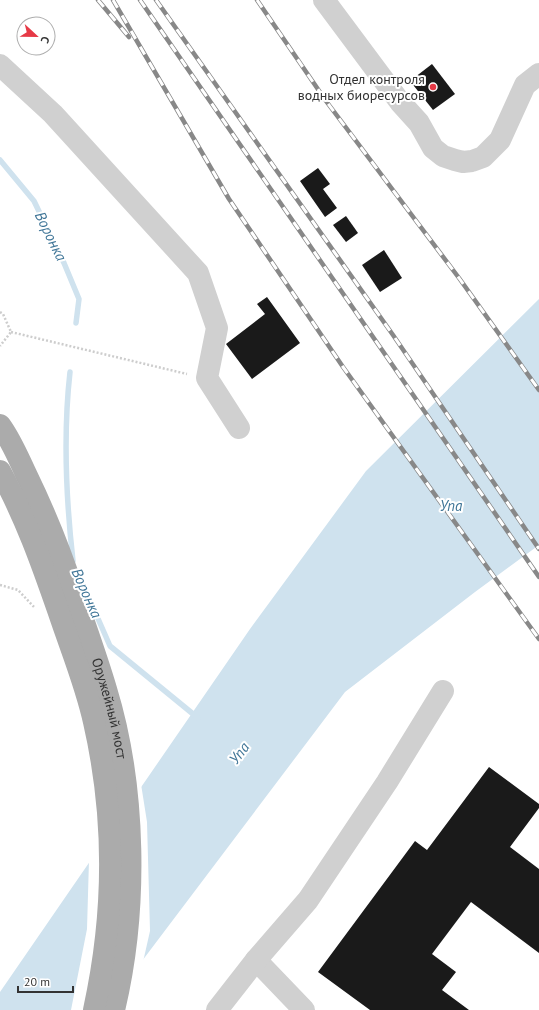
<svg xmlns="http://www.w3.org/2000/svg" width="539" height="1010" viewBox="0 0 539 1010" font-family="'PT Sans',sans-serif">
  <rect width="100%" height="100%" fill="#fff"/>
  <!-- water -->
  <path fill="#cfe2ee" d="M539,299V545L475,592L345,692L105,1010H0V992L250,629L366,471Z"/>
  <!-- pier -->
  <path fill="#fff" d="M141,784L147,822L150,931L143,962L108,1010H71L87,929L89,860Z"/>
  <g fill="none" stroke-linecap="round" stroke-linejoin="round">
    <!-- stream -->
    <g stroke="#cfe2ee" stroke-width="5.5">
      <path d="M0,160L34,201L64,263L79,299L76,323"/>
      <path d="M70,372C63,434 66,499 73,561"/>
      <path d="M78,573L110,646L198,718"/>
    </g>
  </g>
  <!-- building -->
  <g fill="#1a1a1a">
    <path d="M432,64L455,94L433,110L410,81Z"/>
    <path d="M318,168L330,184L323,189L337,208L325,217L300,181Z"/>
    <path d="M346,216L358,233L346,242L333,225Z"/>
    <path d="M384,250L402,278L380,292L362,265Z"/>
    <path d="M267,297L300,343L252,379L226,344L265,314L257,304Z"/>
    <path d="M489,767L539,804V808L510,847L539,869V953L471,902L432,954L456,972L442,990L469,1010H370L318,972L415,841L427,850Z"/>
  </g>
  <g fill="none" stroke-linecap="round" stroke-linejoin="round">
    <!-- path -->
    <g stroke="#cdcdcd" stroke-width="2.5" stroke-dasharray="2 2" stroke-linecap="butt">
      <path d="M0,312L3,314L11,332L0,346"/>
      <path d="M11,332L187,374"/>
      <path d="M0,585L18,590L34,607"/>
    </g>
    <!-- minor -->
    <g stroke="#d0d0d0" stroke-width="22">
      <path d="M324,0L400,102L419,123L433,148L443,156L455,160L463,162L472,161L483,157L500,140L525,85L539,74"/>
      <path d="M0,65L53,114L198,273L217,328L207,378L239,428"/>
      <path d="M256,960L304,1010"/>
      <path d="M217,1010L256,960L308,900L387,782L443,691"/>
    </g>
    <!-- major -->
    <g stroke="#ababab" stroke-width="22">
      <path id="s1" d="M0,425C11,440 18,457 26,474C44,511 60,550 73,590C84,623 96,655 106,689C136,787 138,910 114,1010"/>
      <path d="M0,471C25,516 42,564 59,613C71,649 86,685 94,722C116,818 115,914 94,1010"/>
    </g>
    <defs>
      <g id="rail">
        <path d="M98,0L129,37"/>
        <path d="M113,0L229,199L343,367L539,639"/>
        <path d="M140,0L539,577"/>
        <path d="M156,0L393,335L539,549"/>
        <path d="M257,0L326,101L459,278L539,390"/>
      </g>
    </defs>
    <!-- rail casing -->
    <use href="#rail" stroke="#888" stroke-width="4.5"/>
    <!-- rail -->
    <use href="#rail" stroke="#fff" stroke-width="3" stroke-dasharray="9" stroke-linecap="butt"/>
  </g>
  <!-- markers -->
  <circle fill="#e63946" stroke="#fff" stroke-width="1.5" cx="433" cy="87" r="4"/>
  <g text-anchor="middle" dominant-baseline="central" stroke-width="4" stroke-linejoin="round" paint-order="stroke">
    <!-- poi labels -->
    <g font-size="14" fill="#333" stroke="#fff" text-anchor="end">
      <text x="425" y="79">Отдел контроля<tspan x="425" dy="16">водных биоресурсов</tspan></text>
    </g>
    <!-- street labels -->
    <g font-size="14" fill="#333" stroke="#fff">
      <text stroke="none"><textPath href="#s1" startOffset="305">Оружейный мост</textPath></text>
    </g>
    <!-- water labels -->
    <g font-size="15" font-style="italic" fill="#3f7597" stroke="#fff">
      <text transform="translate(51 236) rotate(64)">Воронка</text>
      <text x="451" y="505">Упа</text>
      <text transform="translate(87 593) rotate(66)">Воронка</text>
      <text transform="translate(239 753) rotate(-53)">Упа</text>
    </g>
  </g>
  <!-- north arrow -->
  <g transform="translate(36 36) rotate(112)"><circle r="19" fill="#ffffff" stroke="#adadad"/>
  <path d="M0-3L7 15L0 10L-7 15Z" fill="#e63946"/>
  <text y="-6" font-size="11" font-weight="bold" text-anchor="middle" fill="#333333">С</text>
  </g>
  <!-- scale -->
  <path d="M18 986v6h55v-6" fill="none" stroke="#333333" stroke-width="2"/>
  <text x="24" y="986" font-size="12" fill="#333333" stroke="#ffffff" stroke-width="3" paint-order="stroke">20 m</text>
</svg>
